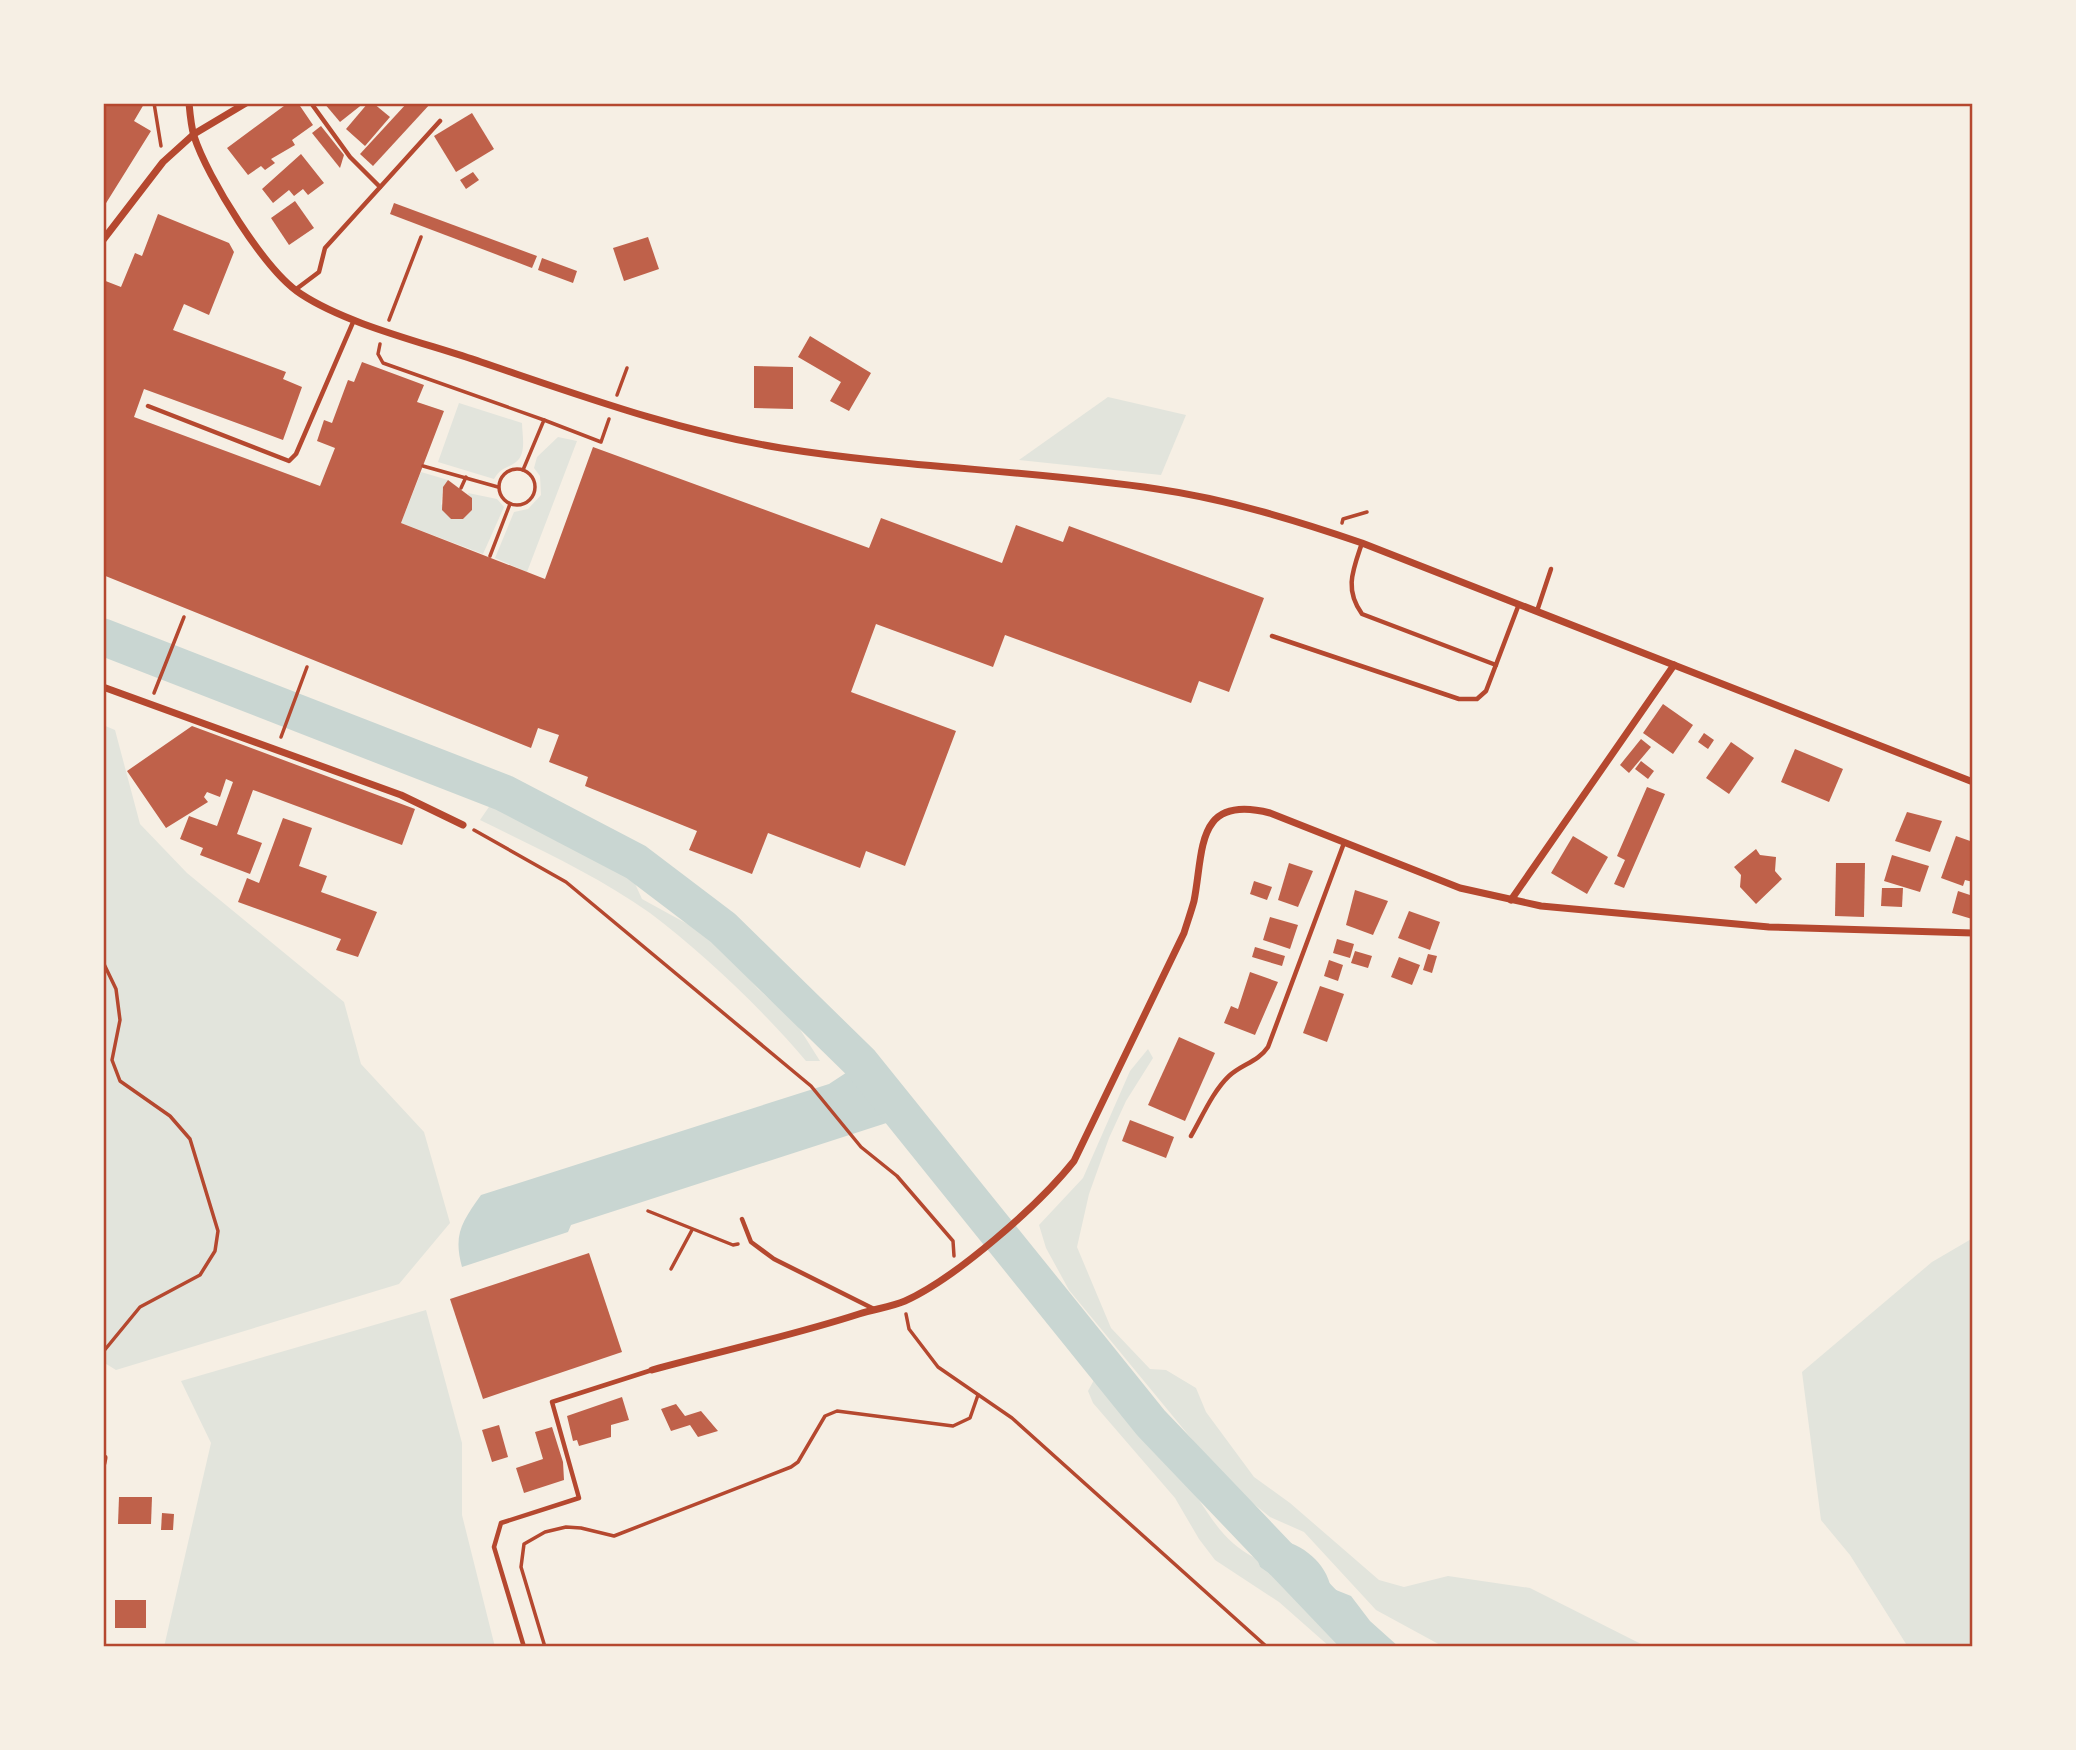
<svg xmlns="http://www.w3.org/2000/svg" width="2076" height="1750" viewBox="0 0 2076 1750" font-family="'Times New Roman',serif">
  <rect width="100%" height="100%" fill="#f6efe4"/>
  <!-- green -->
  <g fill="#e2e4dc">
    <path d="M1108,397L1186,415L1161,475L1019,460Z"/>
    <path d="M459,403L522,423C522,434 527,454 516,462C507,469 501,467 494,479L438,462Z"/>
    <path d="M558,437L577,441L527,572L495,558L514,512L528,509L541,495L540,476L534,468L537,457Z"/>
    <path d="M421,472L448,480L443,487L441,504L451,519H463L472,510L468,493L497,499L504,507L483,554L401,523Z"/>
    <path d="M103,725L115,730L140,824L187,873L344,1002L361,1064L424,1132L450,1223L399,1284L116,1370L103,1362Z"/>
    <path d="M495,798L524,805L626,864L642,899L702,932L728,955L758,989L796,1023L820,1061H806C764,1011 702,952 650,913C598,876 537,848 480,820Z"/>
    <path d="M1148,1049L1153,1058L1126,1101L1109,1138L1089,1194L1077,1247L1111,1328L1150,1369L1166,1370L1196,1388L1206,1412L1254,1477L1290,1503L1379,1580L1404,1587L1448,1576L1530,1588L1647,1647H1444L1376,1610L1304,1532L1270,1517L1244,1496L1195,1443L1069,1290L1046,1248L1039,1225L1083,1178L1130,1071Z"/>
    <path d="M1973,1238V1647H1908L1850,1555L1821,1520L1802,1372L1932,1262Z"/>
    <path d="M426,1310L462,1443V1515L495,1647H164L211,1443L181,1381Z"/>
    <path d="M1094,1380C1113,1391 1119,1410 1132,1425C1146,1444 1167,1456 1182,1475C1206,1507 1219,1541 1257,1559L1260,1567L1307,1600L1329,1628L1353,1647H1330L1279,1602L1215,1560L1199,1539L1175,1498L1093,1403L1088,1391Z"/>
  </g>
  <!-- water -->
  <g fill="#c9d6d2">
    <path d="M861,1063L905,1117L571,1225L568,1232L462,1267C453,1234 462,1222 481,1195L829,1084Z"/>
    <path d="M1277,1539C1303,1544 1326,1563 1331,1588L1351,1596L1370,1621L1399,1647H1353L1329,1628L1307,1600L1260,1567L1257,1559Z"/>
  </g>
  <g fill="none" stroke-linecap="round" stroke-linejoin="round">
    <!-- river -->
    <path stroke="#c9d6d2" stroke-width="37" d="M103,637L504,793L636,862L723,928L861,1063L1151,1423L1365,1647"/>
  </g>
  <!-- building -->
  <g fill="#bf614a">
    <path d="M103,103L144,104L134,121L151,131L103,208Z"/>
    <path d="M288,103H298L313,125L292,140L295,145L271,159L275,163L265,170L261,166L248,175L227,148Z"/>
    <path d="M324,103H364L340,122Z"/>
    <path d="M368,103H373L390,117L365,146L346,129Z"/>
    <path d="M407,103H431L373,166L360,154Z"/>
    <path d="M472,113L494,149L456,172L434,136Z"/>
    <path d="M321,126L344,155L340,168L312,133Z"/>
    <path d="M301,154L324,183L308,195L303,189L294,196L289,190L273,203L262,189Z"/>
    <path d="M473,172L479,180L466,189L460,180Z"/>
    <path d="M295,201L314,228L289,245L271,218Z"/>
    <path d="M394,203L537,256L532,268L390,214Z"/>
    <path d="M158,214L229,243L234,252L209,315L184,304L173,330L286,372L283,379L302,387L283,440L144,389L134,417L320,486L335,448L317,441L324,420L332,423L348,380L354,382L362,362L424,385L417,402L444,411L401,523L545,579L593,447L869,548L881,518L1002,563L1016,525L1063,542L1069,526L1264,598L1229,692L1199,681L1191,703L1005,635L993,667L876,624L851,692L956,731L905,866L866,851L860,868L768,833L752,874L689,850L697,831L585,786L588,777L549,762L559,735L538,728L531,748L103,575V280L121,287L135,253L142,256Z"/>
    <path d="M648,237L659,269L624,281L613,248Z"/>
    <path d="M542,258L577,271L573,283L538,270Z"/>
    <path d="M810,336L871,373L849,411L830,401L841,382L798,357Z"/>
    <path d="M754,366L793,367V409L754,408Z"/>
    <path d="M448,480L472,498V510L463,519H451L442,510L443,487Z"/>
    <path d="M1663,704L1693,725L1673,754L1643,733Z"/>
    <path d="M192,726L415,809L402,845L253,790L237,834L262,843L250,874L200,855L203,848L180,839L189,816L217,826L233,782L226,779L220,797L207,792L204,797L208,802L166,828L127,771Z"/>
    <path d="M1704,733L1714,740L1708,749L1698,742Z"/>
    <path d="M1641,739L1651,747L1629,773L1620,765Z"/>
    <path d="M1731,742L1754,758L1729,794L1706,778Z"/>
    <path d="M1795,749L1843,769L1829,802L1781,782Z"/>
    <path d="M1641,761L1654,771L1648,779L1635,769Z"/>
    <path d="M1647,787L1665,794L1624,888L1614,884L1625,860L1617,856Z"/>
    <path d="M1907,812L1942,821L1930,852L1895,841Z"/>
    <path d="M283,818L312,828L299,866L327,876L321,892L377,912L358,957L336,950L341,939L238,902L247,878L259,883Z"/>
    <path d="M1573,836L1608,857L1587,894L1551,873Z"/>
    <path d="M1956,836L1973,842V882L1965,880L1963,886L1941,878Z"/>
    <path d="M1756,849L1760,855L1776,857L1775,871L1782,879L1756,904L1740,887L1741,875L1734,867Z"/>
    <path d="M1892,855L1929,866L1920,892L1884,881Z"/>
    <path d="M1289,863L1313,871L1298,907L1278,900Z"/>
    <path d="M1836,863H1865L1864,917L1835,916Z"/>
    <path d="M1254,881L1272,887L1267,900L1250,894Z"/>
    <path d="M1882,888H1903L1902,907L1881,906Z"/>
    <path d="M1355,890L1388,901L1373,935L1346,925Z"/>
    <path d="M1958,891L1973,896L1972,919L1952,913Z"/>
    <path d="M1409,911L1440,922L1430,950L1398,938Z"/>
    <path d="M1270,917L1298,925L1290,949L1263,940Z"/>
    <path d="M1337,939L1354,944L1350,958L1333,953Z"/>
    <path d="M1255,947L1285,956L1282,966L1252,957Z"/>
    <path d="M1355,951L1372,956L1368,968L1351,963Z"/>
    <path d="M1428,954L1437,956L1432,973L1423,970Z"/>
    <path d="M1399,957L1420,965L1412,985L1391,977Z"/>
    <path d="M1329,960L1343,965L1338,981L1324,976Z"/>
    <path d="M1250,972L1278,982L1255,1035L1224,1023L1231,1006L1238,1009Z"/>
    <path d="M1320,986L1344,994L1327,1042L1303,1033Z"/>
    <path d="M1179,1037L1215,1053L1185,1121L1148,1105Z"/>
    <path d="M1130,1120L1174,1137L1166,1158L1122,1141Z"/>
    <path d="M589,1253L622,1352L483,1399L450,1299Z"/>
    <path d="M622,1397L629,1420L611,1425V1437L579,1446L577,1440L573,1441L567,1416Z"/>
    <path d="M676,1404L685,1416L701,1411L718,1431L698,1437L690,1425L671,1431L661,1409Z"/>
    <path d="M499,1425L508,1457L492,1462L482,1430Z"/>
    <path d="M552,1427L563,1462L564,1480L524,1493L516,1468L543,1459L535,1432Z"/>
    <path d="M119,1497H152L151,1524H118Z"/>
    <path d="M162,1513L174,1514L173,1530H161Z"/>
    <rect x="115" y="1600" width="31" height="28"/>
  </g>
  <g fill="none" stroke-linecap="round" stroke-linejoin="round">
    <!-- path -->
    <g stroke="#b5482f" stroke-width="3.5">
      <path d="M154,103L161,146"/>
      <path d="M389,320L421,237"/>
      <path d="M380,344L378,354L383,363L544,420L523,470"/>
      <path d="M617,395L627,368"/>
      <path d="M544,420L601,442L609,419"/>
      <path d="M423,466L498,487"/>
      <circle cx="517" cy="487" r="18"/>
      <path d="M461,488L466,477"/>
      <path d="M1342,523L1343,519L1367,512"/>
      <path d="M490,556L510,504"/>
      <path d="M154,693L184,617"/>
      <path d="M281,737L307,667"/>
      <path d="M474,830L566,882L811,1086L861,1147L897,1176L953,1241L954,1256"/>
      <path d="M103,962L116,989L120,1020L112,1060L120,1081L170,1116L190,1139L218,1231L215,1251L200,1275L140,1307L103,1352"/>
      <path d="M648,1211L733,1245L738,1244"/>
      <path d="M671,1269L692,1230"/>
      <path d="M906,1314L909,1329L938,1367L1012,1418L1267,1647"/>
      <path d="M545,1647L521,1567L524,1544L545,1532L566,1527L581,1528L614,1536L791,1467L798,1462L825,1416L837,1411L953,1426L970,1418L978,1395"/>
    </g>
    <!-- service -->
    <g stroke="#b5482f" stroke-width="4.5">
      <path d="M311,103L350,157L380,187"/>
      <path d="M295,290L319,272L325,248L440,121"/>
      <path d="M148,406L289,461L296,454L354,320"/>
      <path d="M1362,543C1353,570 1344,589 1362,614L1496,665"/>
      <path d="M1537,611L1551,569"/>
      <path d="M1272,636L1459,699H1477L1486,691L1519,604"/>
      <path d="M1191,1136C1202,1117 1213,1091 1229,1076C1242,1064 1258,1062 1268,1047L1344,843"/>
      <path d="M742,1219L751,1242L774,1259L874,1309"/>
      <path d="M524,1647L494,1547L501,1523L579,1498L552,1402L652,1370"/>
    </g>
    <!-- minor -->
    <g stroke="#b5482f" stroke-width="7">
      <path d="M189,103C190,114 191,126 194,136C207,177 265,271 301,294C348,325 426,343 481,362C579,395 677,431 781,448C905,468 1032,470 1157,489C1226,499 1295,520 1362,543L1973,782"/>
      <path d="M103,240L163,162L194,134L246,103"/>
      <path d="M103,687L401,795L463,825"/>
      <path d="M1511,900L1674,665"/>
      <path d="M652,1370C721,1351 791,1336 859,1314C874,1309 891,1307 905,1301C956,1278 1039,1205 1074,1161L1184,933C1187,923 1191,912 1194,901C1204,850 1195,794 1270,813L1460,888L1541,906L1769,927L1973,933"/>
      <path d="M103,1463L104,1458"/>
    </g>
  </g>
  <!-- border -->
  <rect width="2076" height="1750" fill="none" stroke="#f6efe4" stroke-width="210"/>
  <rect x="105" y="105" width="1866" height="1540" fill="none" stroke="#b5482f" stroke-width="2.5"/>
</svg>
